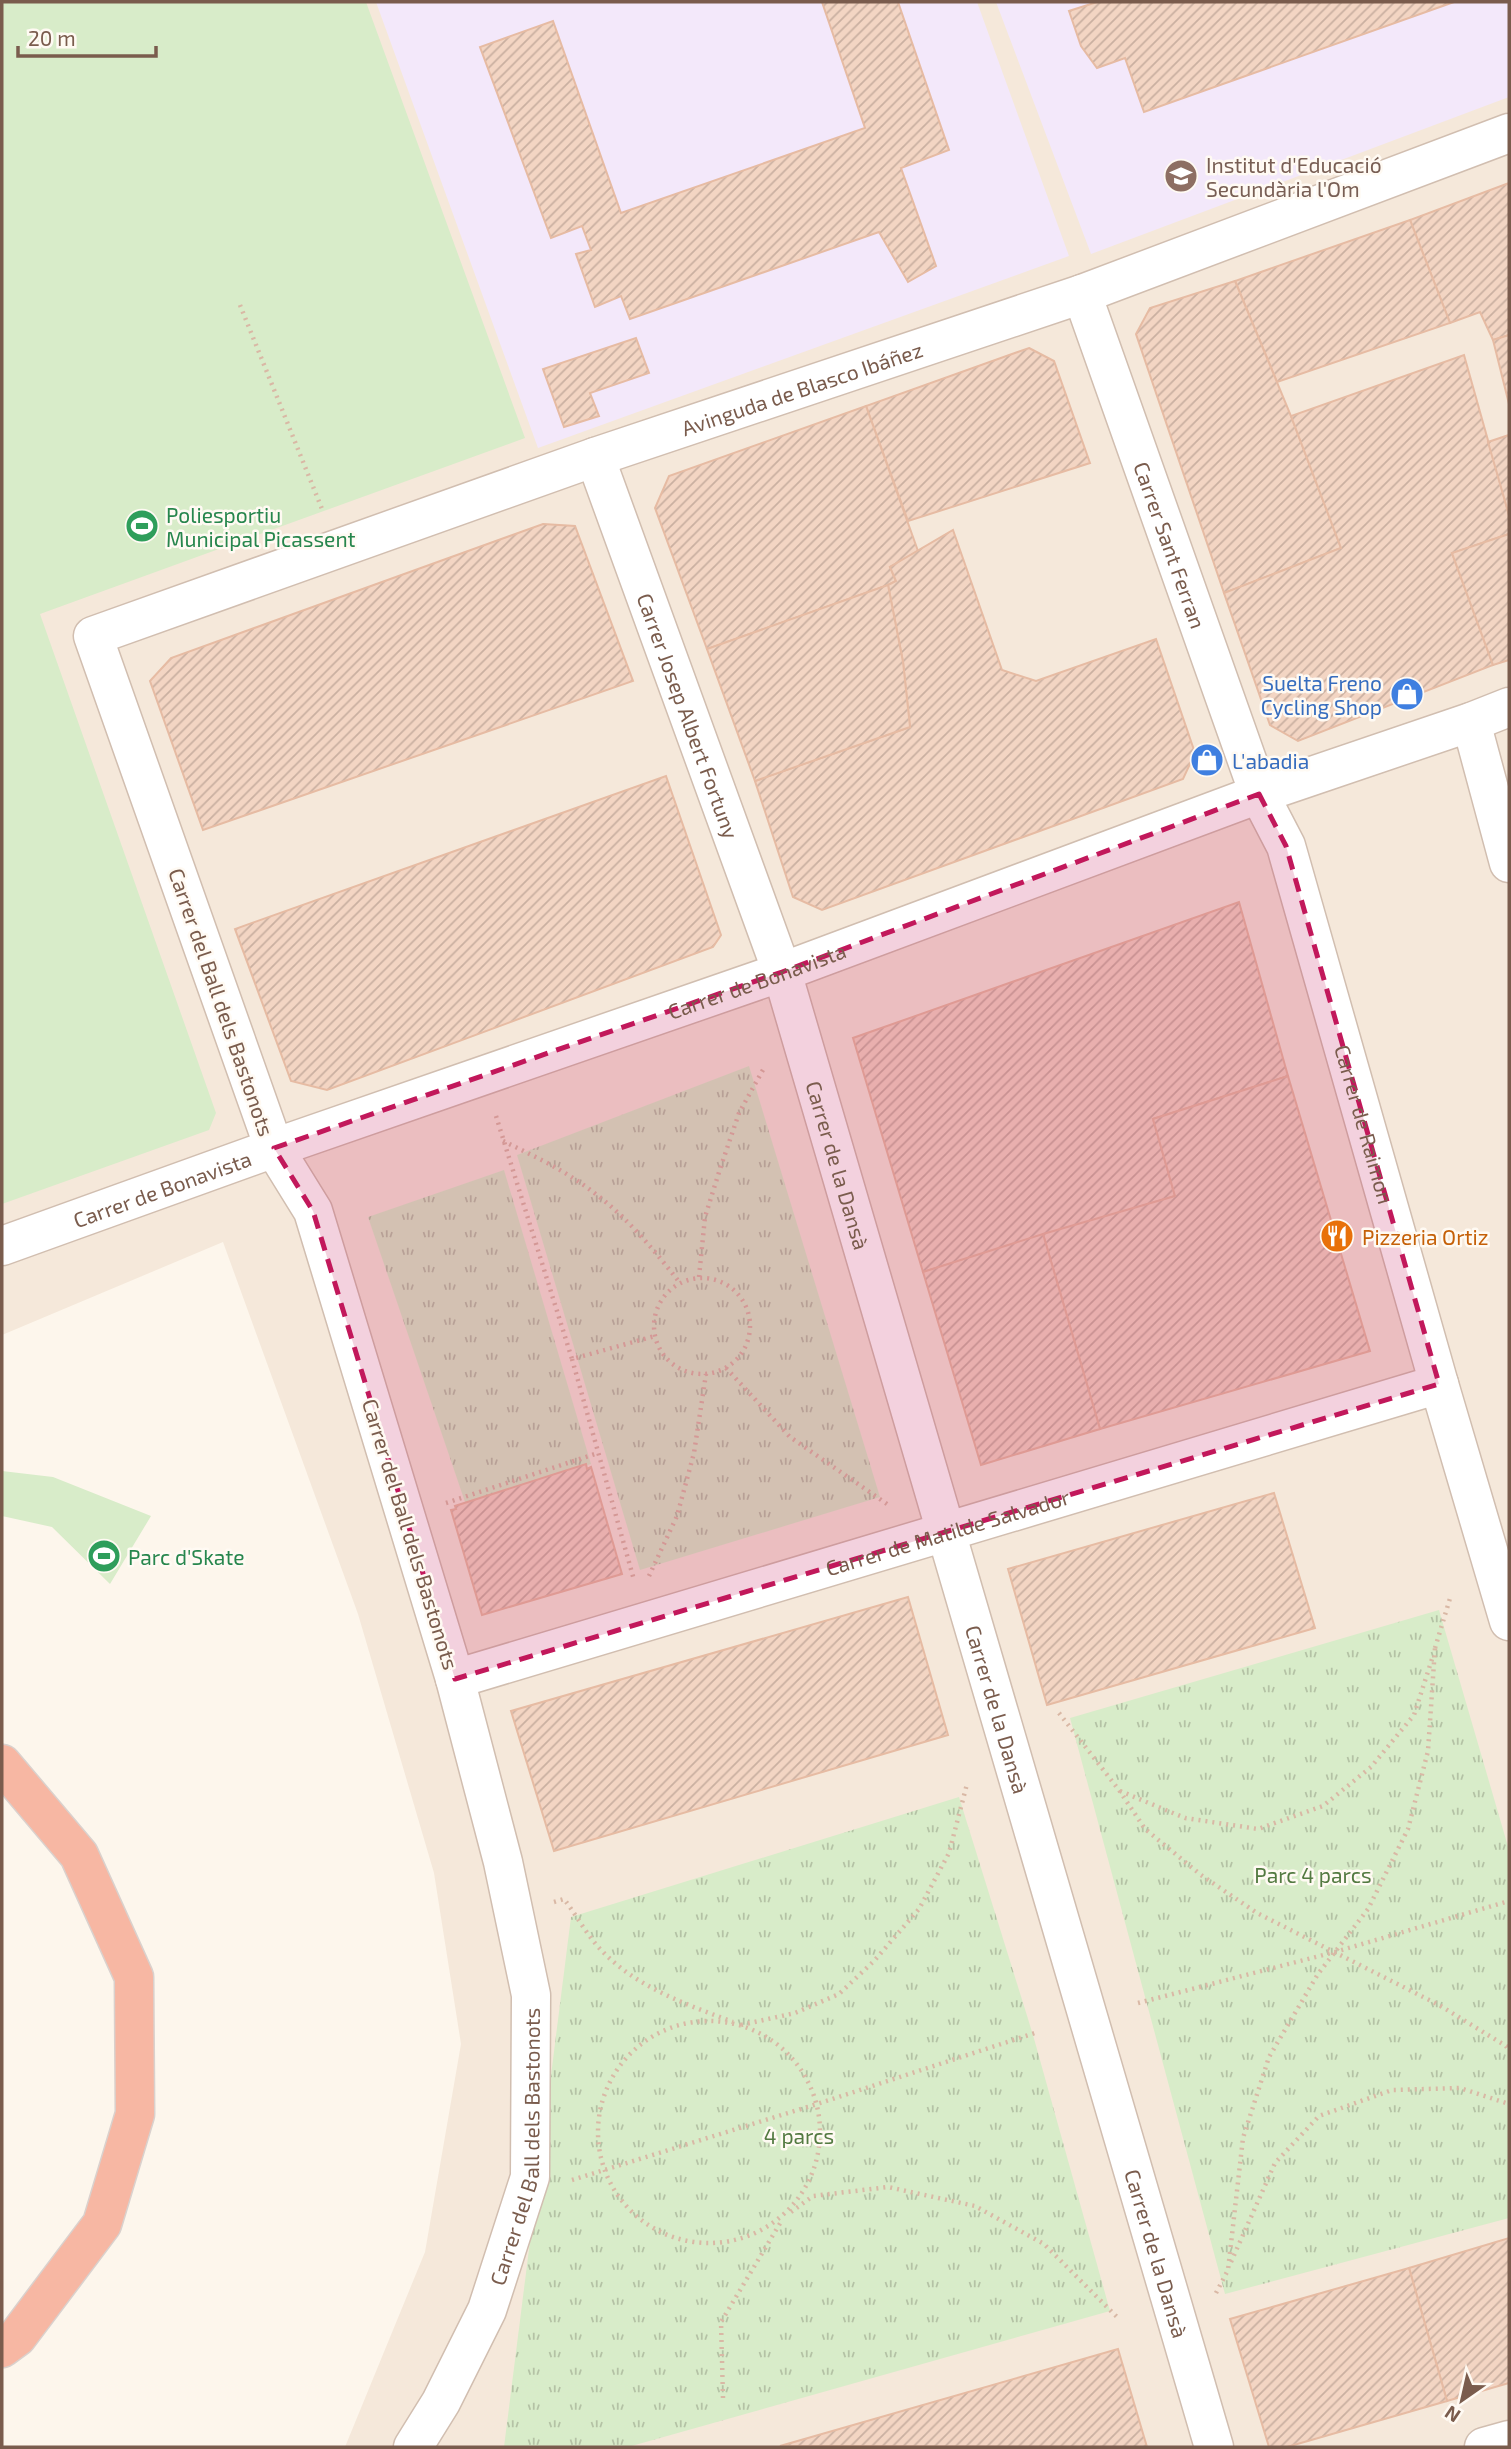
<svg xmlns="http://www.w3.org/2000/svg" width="1511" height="2449" viewBox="0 0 1511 2449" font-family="'Exo 2',sans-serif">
  <defs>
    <pattern id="park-tufts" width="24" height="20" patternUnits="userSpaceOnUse" patternTransform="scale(1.75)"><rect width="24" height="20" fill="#d8ecc9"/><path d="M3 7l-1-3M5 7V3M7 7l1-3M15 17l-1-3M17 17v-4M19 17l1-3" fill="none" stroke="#b4c2a5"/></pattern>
    <pattern id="building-hatch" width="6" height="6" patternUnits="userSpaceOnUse" patternTransform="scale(1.75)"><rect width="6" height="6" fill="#f3d5c3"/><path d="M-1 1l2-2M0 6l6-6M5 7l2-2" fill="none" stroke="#cab0a1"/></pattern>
  </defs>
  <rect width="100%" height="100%" fill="#fdf6ec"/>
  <!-- residential -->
  <path fill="#f5e8da" d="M2,2H1509V2447H345L425,2252L461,2044L434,1873L358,1614L223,1242L2,1335Z"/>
  <!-- education -->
  <g fill="#f3e8fa">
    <path d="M376,2H977L1069,256L538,448Z"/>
    <path d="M996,2H1509V97L1091,254Z"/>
  </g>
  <!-- grass -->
  <g fill="#d8ecc9">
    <path d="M2,2H366L525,438L40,614L216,1113L209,1130L2,1204Z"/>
    <path d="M2,1471L53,1477L151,1516L110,1584L52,1527L2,1516Z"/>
  </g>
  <!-- park -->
  <g fill="url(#park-tufts)">
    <path d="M749,1066L880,1497L640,1570L517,1155Z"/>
    <path d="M504,1170L591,1464L466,1505L368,1217Z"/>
    <path d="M1439,1610L1509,1850V2218L1225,2294L1070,1718Z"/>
    <path d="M959,1797L1033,2035L1110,2311L628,2447H504L571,1917Z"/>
  </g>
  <!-- building -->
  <g fill="url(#building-hatch)" stroke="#e6bba3" stroke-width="2">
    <path d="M822,2H898L949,150L901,168L936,266L908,282L879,232L630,319L621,296L595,307L576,254L591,250L582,226L551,238L480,47L553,21L621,213L865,128Z"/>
    <path d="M1097,2H1454L1144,112L1125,58L1097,68L1081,46L1069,11Z"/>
    <path d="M1509,183V335L1493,340L1480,312L1450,323L1410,220Z"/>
    <path d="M1410,220L1450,323L1277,382L1235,281Z"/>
    <path d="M1235,281L1291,416L1341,548L1224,593L1136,334L1150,308Z"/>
    <path d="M1509,335V404L1493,340Z"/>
    <path d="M636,338L649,373L590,393L599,416L564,427L543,369Z"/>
    <path d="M1029,348L1054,361L1090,463L908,521L866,406Z"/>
    <path d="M1464,355L1509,515V534L1452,553L1493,665L1298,741L1270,725L1224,593L1341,548L1291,416Z"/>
    <path d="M866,406L918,551L890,567L896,581L888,585L707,649L655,508L669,476Z"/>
    <path d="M1509,435V515L1488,442Z"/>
    <path d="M543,524L575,526L633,681L203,830L150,681L171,658Z"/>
    <path d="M953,530L1002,670L1036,681L1156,639L1195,753L1183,779L822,910L793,897L755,781L910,727L903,662L888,585L896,581L890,567Z"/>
    <path d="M1509,534V660L1493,665L1452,553Z"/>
    <path d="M888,585L903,662L910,727L755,781L707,649Z"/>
    <path d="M666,776L721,935L713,947L327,1090L291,1081L235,929Z"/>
    <path d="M1239,902L1288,1076L1153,1119L1175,1196L923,1272L853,1038Z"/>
    <path d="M1288,1076L1370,1351L1100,1429L1043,1234L1175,1196L1153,1119Z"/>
    <path d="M1043,1234L1100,1429L981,1465L923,1272Z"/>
    <path d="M586,1464L587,1469L591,1467L622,1574L482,1615L451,1510L456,1509L455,1506Z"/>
    <path d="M1274,1493L1315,1628L1047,1705L1008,1569Z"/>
    <path d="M908,1597L948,1735L554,1851L511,1711Z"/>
    <path d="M1509,2238V2383L1447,2401L1409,2268Z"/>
    <path d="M1409,2268L1447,2401L1287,2447H1269L1230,2319Z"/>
    <path d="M1118,2349L1147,2447L780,2446Z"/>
  </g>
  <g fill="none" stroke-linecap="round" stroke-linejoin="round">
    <defs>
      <g id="street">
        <path id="s1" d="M1082,294L1259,794L1286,846L1439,1384L1509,1621"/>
        <path id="s2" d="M595,457L782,972L1214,2447"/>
        <path d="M1471,722L1509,863"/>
        <path id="s3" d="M2,1246L274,1148L782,972L1259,794L1471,722L1509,707"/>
        <path id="s4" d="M455,1679L1439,1384"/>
        <path id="s5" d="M413,2447L441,2402L487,2310L530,2177L531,1995L503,1862L455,1679L313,1211L274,1148L93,636L595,457L1082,294L1509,133"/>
        <path d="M1484,2447L1509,2440"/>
      </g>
      <path id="highway" d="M2,1764L79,1855L134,1977L135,2114L102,2224L17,2337L2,2348"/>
    </defs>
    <!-- street casing -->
    <use href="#street" stroke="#d1beb0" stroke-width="41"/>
    <!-- highway casing -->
    <use href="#highway" stroke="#dad1cd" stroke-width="41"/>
    <!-- path -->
    <g stroke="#d9b8a5" stroke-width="4.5" stroke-dasharray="2 5" stroke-linecap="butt">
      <path d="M240,305L322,509"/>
      <path d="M496,1116L572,1359L655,1336"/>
      <path d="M503,1141C534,1156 566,1171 593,1192C627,1217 654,1250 680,1283"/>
      <path d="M699,1277L705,1217L720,1169L739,1113L764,1068"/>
      <circle cx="702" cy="1326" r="48"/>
      <path d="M572,1359L634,1580"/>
      <path d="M726,1368L790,1437L887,1504"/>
      <path d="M446,1503L598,1453"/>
      <path d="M649,1576L677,1516L694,1453L706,1374"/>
      <path d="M1435,1648L1451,1595"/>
      <path d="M1059,1713L1119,1790L1145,1829L1201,1875L1257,1913L1439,2005L1506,2046L1509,2051"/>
      <path d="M1120,1791L1185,1818L1258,1829L1323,1806L1371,1767L1414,1715L1433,1656"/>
      <path d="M554,1902L564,1899C577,1916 588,1937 603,1952C638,1988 688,2005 733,2022"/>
      <path d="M1138,2003L1335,1952L1509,1901"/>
      <circle cx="709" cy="2132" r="111"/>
      <path d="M741,2025L795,2013L839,1994L874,1961L919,1909L949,1853L967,1784"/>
      <path d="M572,2180L817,2104L1038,2032"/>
      <path d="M791,2212L813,2196L888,2187L975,2206L1044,2244L1119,2319"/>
      <path d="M1231,2262L1275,2163L1319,2116L1392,2090L1460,2088L1509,2104"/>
      <path d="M1216,2293L1228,2270L1243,2138L1269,2057L1318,1974L1368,1909L1408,1829L1428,1751L1435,1648"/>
      <path d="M723,2398L721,2322L782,2220"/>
    </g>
    <!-- street -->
    <use href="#street" stroke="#fff" stroke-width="38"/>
    <!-- highway -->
    <use href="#highway" stroke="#f7b7a3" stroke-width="38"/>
  </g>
  <!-- marked area -->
  <path fill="#c2185b" fill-opacity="0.2" stroke="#c2185b" stroke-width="5" stroke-dasharray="14 9" stroke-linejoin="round" d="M1259,794L1286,846L1439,1384L455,1679L313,1211L274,1148L782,972Z"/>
  <!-- icons -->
  <defs>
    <symbol id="school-disc" viewBox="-11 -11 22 22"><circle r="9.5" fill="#8d6e63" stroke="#fffaf3"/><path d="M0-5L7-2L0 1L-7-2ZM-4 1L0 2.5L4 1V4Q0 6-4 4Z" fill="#fff"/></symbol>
    <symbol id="stadium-disc" viewBox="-11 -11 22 22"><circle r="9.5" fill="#2e9e5b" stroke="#fffaf3"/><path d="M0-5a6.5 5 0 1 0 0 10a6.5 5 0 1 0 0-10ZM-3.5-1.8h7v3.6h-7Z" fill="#fff"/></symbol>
    <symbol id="shop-disc" viewBox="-11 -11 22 22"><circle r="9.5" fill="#3f7fe0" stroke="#fffaf3"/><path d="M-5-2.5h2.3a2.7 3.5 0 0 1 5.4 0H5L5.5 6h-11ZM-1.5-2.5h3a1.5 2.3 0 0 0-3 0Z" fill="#fff"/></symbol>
    <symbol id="restaurant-disc" viewBox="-11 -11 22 22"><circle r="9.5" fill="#e8710a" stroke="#fffaf3"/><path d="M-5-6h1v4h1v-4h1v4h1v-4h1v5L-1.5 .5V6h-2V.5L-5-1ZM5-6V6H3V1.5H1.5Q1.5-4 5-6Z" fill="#fff"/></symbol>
  </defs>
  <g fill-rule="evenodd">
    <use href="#school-disc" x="1162" y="157" width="38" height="38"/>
    <use href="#stadium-disc" x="123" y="507" width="38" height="38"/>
    <use href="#shop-disc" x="1388" y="675" width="38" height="38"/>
    <use href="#shop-disc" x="1188" y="741" width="38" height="38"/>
    <use href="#restaurant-disc" x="1318" y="1217" width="38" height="38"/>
    <use href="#stadium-disc" x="85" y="1537" width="38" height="38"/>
  </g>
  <g text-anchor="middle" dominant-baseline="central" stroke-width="5" stroke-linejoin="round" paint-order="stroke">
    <!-- education labels -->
    <g font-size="21" fill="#785e54" stroke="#fffaf3" text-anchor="start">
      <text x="1206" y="164">Institut d'Educació<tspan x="1206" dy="24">Secundària l'Om</tspan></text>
    </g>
    <!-- street labels -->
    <g font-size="21" fill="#7a5c4d" stroke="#fffaf3">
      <text stroke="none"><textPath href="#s5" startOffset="2660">Avinguda de Blasco Ibáñez</textPath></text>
      <text stroke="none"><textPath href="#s1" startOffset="266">Carrer Sant Ferran</textPath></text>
      <text stroke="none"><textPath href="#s2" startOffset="275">Carrer Josep Albert Fortuny</textPath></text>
      <text stroke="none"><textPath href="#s3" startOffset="800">Carrer de Bonavista</textPath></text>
      <text transform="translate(222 1002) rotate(71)">Carrer del Ball dels Bastonots</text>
      <text stroke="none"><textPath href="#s1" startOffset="878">Carrer de Raimon</textPath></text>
      <text stroke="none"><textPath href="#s2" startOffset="749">Carrer de la Dansà</textPath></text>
      <text stroke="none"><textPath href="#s3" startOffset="170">Carrer de Bonavista</textPath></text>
      <text stroke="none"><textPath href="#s4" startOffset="514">Carrer de Matilde Salvador</textPath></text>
      <text transform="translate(411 1534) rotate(73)">Carrer del Ball dels Bastonots</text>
      <text stroke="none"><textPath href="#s2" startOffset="1316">Carrer de la Dansà</textPath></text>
      <text stroke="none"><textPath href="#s5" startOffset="324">Carrer del Ball dels Bastonots</textPath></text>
      <text stroke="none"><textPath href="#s2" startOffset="1883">Carrer de la Dansà</textPath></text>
    </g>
    <!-- leisure labels -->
    <g font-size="21" fill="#27864d" stroke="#fffaf3" text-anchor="start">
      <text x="166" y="514">Poliesportiu<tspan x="166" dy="24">Municipal Picassent</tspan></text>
      <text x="128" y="1556">Parc d'Skate</text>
    </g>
    <!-- shop labels -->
    <g font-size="21" fill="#366cbe" stroke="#fffaf3" text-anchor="end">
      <text x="1382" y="682">Suelta Freno<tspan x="1382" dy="24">Cycling Shop</tspan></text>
      <text x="1232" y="760" text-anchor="start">L'abadia</text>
    </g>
    <!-- food labels -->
    <g font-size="21" fill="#c56008" stroke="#fffaf3" text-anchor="start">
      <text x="1362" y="1236">Pizzeria Ortiz</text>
    </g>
    <!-- park labels -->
    <g font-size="21" fill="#537a41" stroke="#fffaf3">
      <text x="1313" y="1874">Parc 4 parcs</text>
      <text x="799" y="2135">4 parcs</text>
    </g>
  </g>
  <!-- border -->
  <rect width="1511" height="2449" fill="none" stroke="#7a5c4d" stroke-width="7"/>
  <!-- north arrow -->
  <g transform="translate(1462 2400) rotate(214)" stroke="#fffaf3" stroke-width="5" paint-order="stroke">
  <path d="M0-5L12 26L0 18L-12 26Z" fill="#7a5c4d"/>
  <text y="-10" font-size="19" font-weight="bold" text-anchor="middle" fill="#7a5c4d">N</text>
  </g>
  <!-- scale -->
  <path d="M18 46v10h138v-10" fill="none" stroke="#7a5c4d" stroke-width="3.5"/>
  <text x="28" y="46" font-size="21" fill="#7a5c4d" stroke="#fffaf3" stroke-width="5" paint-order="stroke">20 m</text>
</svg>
